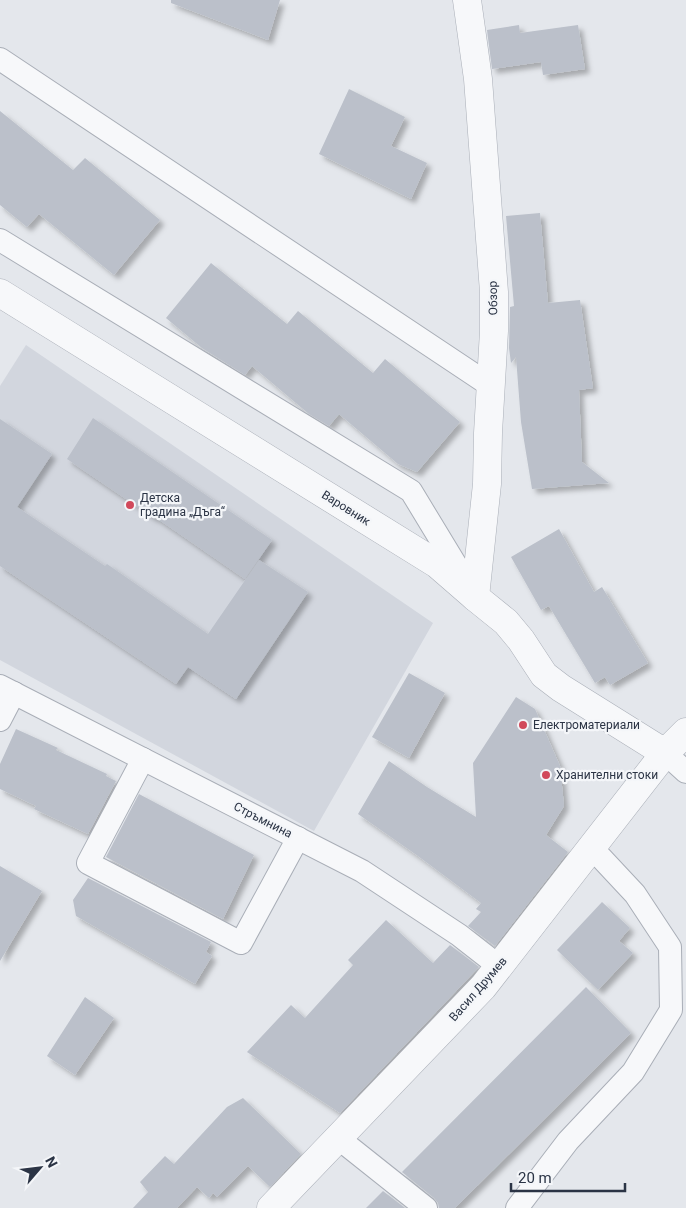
<svg xmlns="http://www.w3.org/2000/svg" width="686" height="1208" viewBox="0 0 686 1208" font-family="Roboto,sans-serif">
  <defs>
    <filter id="shadow"><feDropShadow dx="4.5" dy="4.5" stdDeviation="2.5" flood-color="#0004"/></filter>
  </defs>
  <rect width="100%" height="100%" fill="#e4e7ec"/>
  <!-- built -->
  <path fill="#d2d6de" d="M26,345L433,623L314,831L0,660V386Z"/>
  <!-- building -->
  <g fill="#bbc0ca" filter="url(#shadow)">
    <path d="M171,0H280L268,40L171,3Z"/>
    <path d="M519,25L520,33L578,25L585,69L543,75L541,62L492,69L487,30Z"/>
    <path d="M349,89L405,117L391,146L427,163L411,199L319,154Z"/>
    <path d="M0,111L73,170L85,158L160,220L114,275L39,214L27,227L0,205Z"/>
    <path d="M540,213L548,303L580,300L593,388L579,390L582,462L609,483L532,489L521,422L516,357L511,363L509,348L510,307L514,306L506,216Z"/>
    <path d="M211,263L287,324L298,311L373,373L385,359L460,422L417,472L398,464L339,414L329,426L309,414L252,366L245,375L202,348L166,318Z"/>
    <path d="M93,418L272,540L245,579L155,517L154,518L67,459Z"/>
    <path d="M0,419L52,454L17,507L105,566L107,564L208,634L259,560L308,592L236,699L188,667L176,684L0,566Z"/>
    <path d="M559,529L594,592L602,587L648,663L610,685L605,677L595,683L549,606L541,610L511,557Z"/>
    <path d="M409,673L445,693L409,758L372,737Z"/>
    <path d="M516,697L535,709L560,766L564,806L546,835L568,852L495,946L468,926L481,912L476,909L481,903L418,856L358,814L389,761L427,787L476,817L473,763Z"/>
    <path d="M16,729L58,748L56,750L107,774L106,776L116,781L88,834L34,809L36,806L0,789V764Z"/>
    <path d="M139,794L254,855L223,919L106,857Z"/>
    <path d="M0,866L42,891L0,961Z"/>
    <path d="M88,878L211,942L206,952L212,956L195,984L76,916L73,900Z"/>
    <path d="M602,902L630,928L619,941L633,953L598,990L557,950Z"/>
    <path d="M386,920L433,963L450,945L479,967L340,1113L247,1052L291,1005L305,1018L353,965L348,960Z"/>
    <path d="M586,987L631,1033L455,1208H439L438,1203L434,1198L402,1172Z"/>
    <path d="M85,997L114,1018L75,1075L47,1056Z"/>
    <path d="M243,1098L301,1154L270,1187L248,1166L217,1197L213,1193L209,1198L197,1187L177,1208H133L148,1192L140,1182L165,1156L174,1164L227,1107Z"/>
    <path d="M383,1191L405,1208H366Z"/>
  </g>
  <g fill="none" stroke-linecap="round" stroke-linejoin="round">
    <defs>
      <g id="service">
        <path d="M0,59L491,386"/>
        <path d="M0,240L411,491L468,585"/>
        <path d="M0,686L362,871L459,935L500,967"/>
        <path d="M0,720L14,693"/>
        <path d="M665,753L686,772"/>
        <path d="M143,759L88,863L241,943L298,838"/>
        <path d="M338,1138L426,1208"/>
        <path d="M517,1208L568,1141L633,1072L671,1010L670,947L635,894L592,848"/>
      </g>
      <g id="minor">
        <path d="M467,0L478,79L494,292V331L488,433L487,484L475,597"/>
        <path d="M271,1208L483,987L665,753"/>
      </g>
      <path id="tertiary" d="M0,293L437,564L475,597L506,622L521,640L544,675L561,688L665,753L686,732"/>
    </defs>
    <!-- service casing -->
    <use href="#service" stroke="#a9aeb7" stroke-width="24"/>
    <!-- minor casing -->
    <use href="#minor" stroke="#a9aeb7" stroke-width="29"/>
    <!-- tertiary casing -->
    <use href="#tertiary" stroke="#a9aeb7" stroke-width="29"/>
    <!-- service -->
    <use href="#service" stroke="#f7f8fa" stroke-width="22"/>
    <!-- minor -->
    <use href="#minor" stroke="#f7f8fa" stroke-width="28"/>
    <!-- tertiary -->
    <use href="#tertiary" stroke="#f7f8fa" stroke-width="28"/>
  </g>
  <!-- markers -->
  <g fill="#d1495b" stroke="#f4f6f9" stroke-width="2">
    <circle cx="130" cy="505" r="5"/>
    <circle cx="523" cy="725" r="5"/>
    <circle cx="546" cy="775" r="5"/>
  </g>
  <g text-anchor="middle" dominant-baseline="central" stroke-width="4.5" stroke-linejoin="round" paint-order="stroke">
    <!-- street labels -->
    <g font-size="12" fill="#2b3445" stroke="#f4f6f9">
      <text transform="translate(493 298) rotate(-91)">Обзор</text>
      <text transform="translate(346 508) rotate(32)">Варовник</text>
      <text transform="translate(263 820) rotate(27)">Стръмнина</text>
      <text transform="translate(478 989) rotate(-49)">Васил Друмев</text>
    </g>
    <!-- poi labels -->
    <g font-size="12" fill="#2b3445" stroke="#f4f6f9" text-anchor="start">
      <text x="140" y="498">Детска<tspan x="140" dy="14">градина „Дъга“</tspan></text>
      <text x="533" y="725">Електроматериали</text>
      <text x="556" y="775">Хранителни стоки</text>
    </g>
  </g>
  <!-- north arrow -->
  <g transform="translate(40 1168) rotate(62)" stroke="#f4f6f9" stroke-width="4" paint-order="stroke">
  <path d="M0-4L9 19L0 12L-9 19Z" fill="#2b3445"/>
  <text y="-8" font-size="14" font-weight="bold" text-anchor="middle" fill="#2b3445">N</text>
  </g>
  <!-- scale -->
  <path d="M511 1183v8h114v-8" fill="none" stroke="#2b3445" stroke-width="2.5"/>
  <text x="518" y="1183" font-size="15" fill="#2b3445" stroke="#f4f6f9" stroke-width="4" paint-order="stroke">20 m</text>
</svg>
